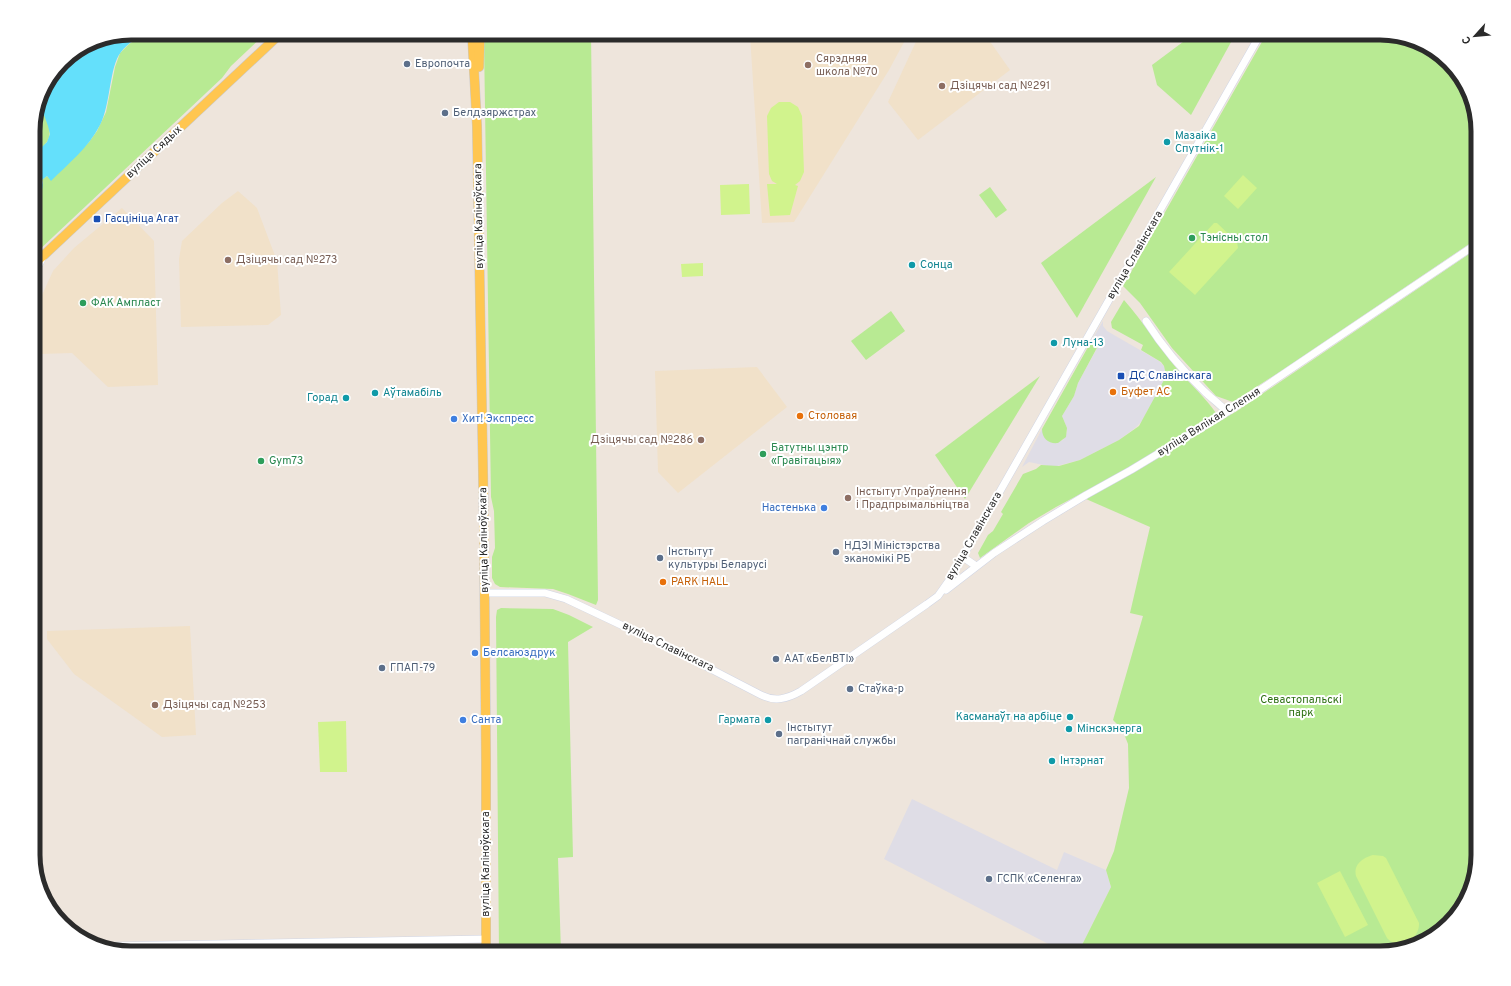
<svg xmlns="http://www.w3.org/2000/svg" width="1511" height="986" viewBox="0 0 1511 986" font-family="Overpass,sans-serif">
  <rect width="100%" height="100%" fill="#eee5dc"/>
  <!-- industrial -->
  <g fill="#dfdde6">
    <path d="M1103,321V326L1107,331L1159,361L1164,366L1166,375L1164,380L1142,421L1135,428L1119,440L1080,460L1053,467L1029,462L1022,467L1042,429V430L1056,443L1063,440L1067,432V428L1062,416L1074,396L1078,383L1100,343L1098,340H1092Z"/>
    <path d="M912,799L1057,870L1064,852L1106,870L1111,887L1078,953H1066L884,859Z"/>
  </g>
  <!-- education -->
  <g fill="#f1e1c9">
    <path d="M748,33H909L889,70L794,222L762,223L750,35Z"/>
    <path d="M920,33H984L1010,70L918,140L888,102Z"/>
    <path d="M238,191L257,208L277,261L281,315L268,325L181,327L179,259L182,241L222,203Z"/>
    <path d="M122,208L154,241L158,385L108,387L72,353L40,354L38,315L42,295L53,271L74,248Z"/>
    <path d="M757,367L787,407L678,493L658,472L655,371Z"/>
    <path d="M190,626L196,735L162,737L74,674L47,639V631Z"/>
  </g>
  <!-- green -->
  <g fill="#b8ea93">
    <path d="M146,33H266L231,66L222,78L37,252L33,254V195H35L43,183L42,180L47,176L51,180L89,142L97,131L106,112L115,67L120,53L129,44Z"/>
    <path d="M485,33H591L598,600L596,605L568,594L553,589L500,587L495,584L492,578V557L495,548L494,511L491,497L484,42Z"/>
    <path d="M1195,33H1236L1191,115L1157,85L1152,65Z"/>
    <path d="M1267,33H1380L1434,49L1465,82L1478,130V238L1278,373L1233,402L1216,396L1172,348L1140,303L1123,286Z"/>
    <path d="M39,101C43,111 54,129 48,140C45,146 38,151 33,156V124Z"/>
    <path d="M1156,177L1077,318L1041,263Z"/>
    <path d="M990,187L1007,210L996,218L979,195Z"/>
    <path d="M1478,248V856L1462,909L1429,940L1381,953H1078L1111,887L1106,870L1114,851L1129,788L1128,744L1122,729L1113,720L1143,616L1130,613L1150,527L1086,499L1133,473L1237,411Z"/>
    <path d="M1124,300C1143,322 1159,346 1177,369C1190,384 1206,398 1216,413L1129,468L1056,507L1029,523L980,558L978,553L988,535L993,531L1003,514L1001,512L1023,474L1036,469L1041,465L1059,466L1080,460L1119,440L1139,426L1164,380L1166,375L1164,366L1161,362L1141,350L1143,345L1112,328L1111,322Z"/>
    <path d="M891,311L905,331L866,360L851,341Z"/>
    <path d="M1095,338L1099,341V344L1078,383L1074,396L1062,416L1067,428L1066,437L1058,443C1049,444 1042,439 1042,429L1092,340Z"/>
    <path d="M1040,376L965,499L935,455Z"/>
    <path d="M501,608L553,609L569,615L593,627L568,642L573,857L558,858L561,953H499L496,617L497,610Z"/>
  </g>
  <!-- pitch -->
  <g fill="#d1f38d">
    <path d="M779,102H790L798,107L802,116L804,172L800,181L795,185L798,186L790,215L770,216L767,184H777L772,181L769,174L767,116L771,108Z"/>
    <path d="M1243,175L1257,188L1238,209L1224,196Z"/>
    <path d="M749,184L750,214L721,215L720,185Z"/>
    <path d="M1214,223H1217L1237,242L1238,248L1195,295L1169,272Z"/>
    <path d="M703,263V276L682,277L681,264Z"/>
    <path d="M346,721L347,772H320L318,722Z"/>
    <path d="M1373,855L1383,856L1386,858L1419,923C1420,939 1399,952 1387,938L1356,876C1353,864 1363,858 1373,855Z"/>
    <path d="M1340,871L1368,925L1345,937L1317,883Z"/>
  </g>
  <!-- water -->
  <path fill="#64e0fb" d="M131,33H146C137,38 128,43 121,52C109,67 111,104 100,125C89,147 68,164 51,181L47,176L42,180C44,188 42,194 33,195V164L35,162L33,160V156L47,142L50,134L48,126L39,101L41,93L62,61L93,40Z"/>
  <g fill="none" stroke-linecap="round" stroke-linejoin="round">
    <defs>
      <g id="minor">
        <path d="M33,276L43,257"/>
        <path d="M1146,321C1162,346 1183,371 1204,391C1212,399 1220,404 1227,412"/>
        <path d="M963,557L976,566"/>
        <path d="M946,590L994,553L1043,521L1086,495L1131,470L1227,412L1478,243"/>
        <path d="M485,593H545L566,599L676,651L761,695C775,702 787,699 801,691L927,604L938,596L950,579L1261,33"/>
        <path d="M107,946L486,939"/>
      </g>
      <g id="major">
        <path d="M472,33L477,126L484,530L486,761V953"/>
        <path d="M479,67L480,33"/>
        <path d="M33,264L44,255L281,33"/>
      </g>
    </defs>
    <!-- minor casing -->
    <use href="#minor" stroke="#d1d6e5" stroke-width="8"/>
    <!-- major casing -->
    <use href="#major" stroke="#c8c8c8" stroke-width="10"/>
    <!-- minor -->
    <use href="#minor" stroke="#fff" stroke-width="7"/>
    <!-- major -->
    <use href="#major" stroke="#ffc650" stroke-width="9"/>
  </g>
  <!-- markers -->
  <g fill="#5c6f8a" stroke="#fff" stroke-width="1.5">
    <circle cx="407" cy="64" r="4"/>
    <circle cx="445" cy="113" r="4"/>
    <circle cx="836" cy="552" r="4"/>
    <circle cx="660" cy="558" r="4"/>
    <circle cx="776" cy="659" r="4"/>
    <circle cx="382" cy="668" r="4"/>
    <circle cx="850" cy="689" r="4"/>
    <circle cx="779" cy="734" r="4"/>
    <circle cx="989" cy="879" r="4"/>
  </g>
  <g fill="#8d6e63" stroke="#fff" stroke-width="1.5">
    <circle cx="808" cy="65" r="4"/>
    <circle cx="942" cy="86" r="4"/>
    <circle cx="228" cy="260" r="4"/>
    <circle cx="701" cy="440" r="4"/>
    <circle cx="848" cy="498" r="4"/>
    <circle cx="155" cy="705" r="4"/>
  </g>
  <g fill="#0f9aa8" stroke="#fff" stroke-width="1.5">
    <circle cx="1167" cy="142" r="4"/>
    <circle cx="912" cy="265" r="4"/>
    <circle cx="1054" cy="343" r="4"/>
    <circle cx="375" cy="393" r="4"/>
    <circle cx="346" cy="398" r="4"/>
    <circle cx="1070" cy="717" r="4"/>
    <circle cx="768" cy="720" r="4"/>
    <circle cx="1069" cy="729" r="4"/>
    <circle cx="1052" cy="761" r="4"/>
  </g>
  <g fill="#1a4fb4" stroke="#fff" stroke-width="1.5">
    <rect x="93" y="215" width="8" height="8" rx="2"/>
    <rect x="1117" y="372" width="8" height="8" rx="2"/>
  </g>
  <g fill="#2e9e5b" stroke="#fff" stroke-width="1.5">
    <circle cx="1192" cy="238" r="4"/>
    <circle cx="83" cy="303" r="4"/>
    <circle cx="763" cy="454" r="4"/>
    <circle cx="261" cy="461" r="4"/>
  </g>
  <g fill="#e8710a" stroke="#fff" stroke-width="1.5">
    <circle cx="1113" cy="392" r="4"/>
    <circle cx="800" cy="416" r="4"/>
    <circle cx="663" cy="582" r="4"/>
  </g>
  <g fill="#3f7fe0" stroke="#fff" stroke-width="1.5">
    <circle cx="454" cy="419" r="4"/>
    <circle cx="824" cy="508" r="4"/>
    <circle cx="475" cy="653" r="4"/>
    <circle cx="463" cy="720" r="4"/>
  </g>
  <g text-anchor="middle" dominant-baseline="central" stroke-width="4" stroke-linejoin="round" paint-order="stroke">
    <!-- education labels -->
    <g font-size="11" fill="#785e54" stroke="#fff" text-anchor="start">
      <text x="816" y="59">Сярэдняя<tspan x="816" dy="13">школа №70</tspan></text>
      <text x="950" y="86">Дзіцячы сад №291</text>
      <text x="236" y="260">Дзіцячы сад №273</text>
      <text x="693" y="440" text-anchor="end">Дзіцячы сад №286</text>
      <text x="856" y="492">Інстытут Упраўлення<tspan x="856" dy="13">і Прадпрымальніцтва</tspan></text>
      <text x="163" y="705">Дзіцячы сад №253</text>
    </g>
    <!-- service labels -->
    <g font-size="11" fill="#4e5e75" stroke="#fff" text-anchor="start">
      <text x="415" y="64">Европочта</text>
      <text x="453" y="113">Белдзяржстрах</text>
      <text x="844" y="546">НДЭІ Міністэрства<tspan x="844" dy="13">эканомікі РБ</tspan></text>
      <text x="668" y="552">Інстытут<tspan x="668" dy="13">культуры Беларусі</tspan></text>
      <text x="784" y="659">ААТ «БелВТІ»</text>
      <text x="390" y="668">ГПАП-79</text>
      <text x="858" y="689">Стаўка-р</text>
      <text x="787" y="728">Інстытут<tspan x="787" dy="13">пагранічнай службы</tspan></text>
      <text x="997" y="879">ГСПК «Селенга»</text>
    </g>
    <!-- culture labels -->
    <g font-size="11" fill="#0d838f" stroke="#fff" text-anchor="start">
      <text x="1175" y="136">Мазаіка<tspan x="1175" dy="13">Спутнік-1</tspan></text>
      <text x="920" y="265">Сонца</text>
      <text x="1062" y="343">Луна-13</text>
      <text x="383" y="393">Аўтамабіль</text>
      <text x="338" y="398" text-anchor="end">Горад</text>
      <text x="1062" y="717" text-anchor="end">Касманаўт на арбіце</text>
      <text x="760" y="720" text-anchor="end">Гармата</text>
      <text x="1077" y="729">Мінскэнерга</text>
      <text x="1060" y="761">Інтэрнат</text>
    </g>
    <!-- street labels -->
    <g font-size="11" fill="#2b2b2b" stroke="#fff">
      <text transform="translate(154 152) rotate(-43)">вуліца Сядых</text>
      <text transform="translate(479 216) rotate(-91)">вуліца Каліноўскага</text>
      <text transform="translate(1135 255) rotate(-60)">вуліца Славінскага</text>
      <text transform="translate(1209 422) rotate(-32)">вуліца Вялікая Слепня</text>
      <text transform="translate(974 536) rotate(-60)">вуліца Славінскага</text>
      <text transform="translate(484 540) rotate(-91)">вуліца Каліноўскага</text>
      <text transform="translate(668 647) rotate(26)">вуліца Славінскага</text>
      <text transform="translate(486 864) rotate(-90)">вуліца Каліноўскага</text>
    </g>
    <!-- transit labels -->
    <g font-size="11" fill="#164399" stroke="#fff" text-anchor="start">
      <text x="105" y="219">Гасцініца Агат</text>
      <text x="1129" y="376">ДС Славінскага</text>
    </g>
    <!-- leisure labels -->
    <g font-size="11" fill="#27864d" stroke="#fff" text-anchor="start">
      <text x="1200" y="238">Тэнісны стол</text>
      <text x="91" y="303">ФАК Ампласт</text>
      <text x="771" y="448">Батутны цэнтр<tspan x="771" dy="13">«Гравітацыя»</tspan></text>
      <text x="269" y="461">Gym73</text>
    </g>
    <!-- food labels -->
    <g font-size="11" fill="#c56008" stroke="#fff" text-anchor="start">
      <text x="1121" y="392">Буфет АС</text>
      <text x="808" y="416">Столовая</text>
      <text x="671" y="582">PARK HALL</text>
    </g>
    <!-- shop labels -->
    <g font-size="11" fill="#366cbe" stroke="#fff" text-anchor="start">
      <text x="462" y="419">Хит! Экспресс</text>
      <text x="816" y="508" text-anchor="end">Настенька</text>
      <text x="483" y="653">Белсаюздрук</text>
      <text x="471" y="720">Санта</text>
    </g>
    <!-- park labels -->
    <g font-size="11" fill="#2e7013" stroke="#fff">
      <text x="1301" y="700">Севастопальскі<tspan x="1301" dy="13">парк</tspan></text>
    </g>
  </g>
  <!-- crop -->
  <path d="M0 0H1511V986H0ZM131 40H1380A91 91 0 0 1 1471 131V855A91 91 0 0 1 1380 946H131A91 91 0 0 1 40 855V131A91 91 0 0 1 131 40Z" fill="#fff" fill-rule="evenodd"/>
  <path fill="none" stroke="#2b2b2b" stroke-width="5" d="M131 40H1380A91 91 0 0 1 1471 131V855A91 91 0 0 1 1380 946H131A91 91 0 0 1 40 855V131A91 91 0 0 1 131 40Z"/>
  <!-- north arrow -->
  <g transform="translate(1475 36) rotate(243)" stroke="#ffffff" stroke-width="3" paint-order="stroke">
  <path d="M0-3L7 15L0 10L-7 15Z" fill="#2b2b2b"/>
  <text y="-6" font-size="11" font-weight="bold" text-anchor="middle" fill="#2b2b2b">С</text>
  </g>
</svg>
